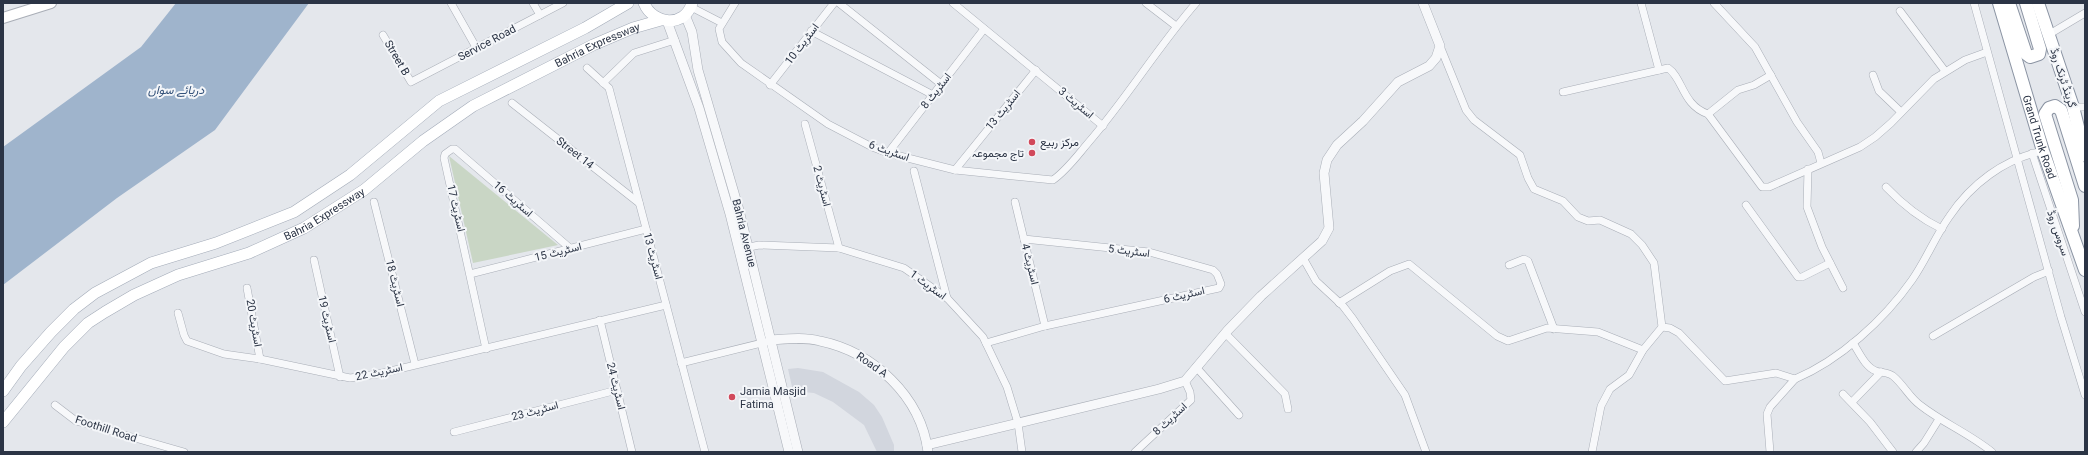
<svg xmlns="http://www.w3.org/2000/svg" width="2088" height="455" viewBox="0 0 2088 455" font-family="Roboto,Vazirmatn,sans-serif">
  <rect width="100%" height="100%" fill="#e4e7ec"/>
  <!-- built -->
  <path fill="#d2d6de" d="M798,368L823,372L859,392L874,405L882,417L894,445V452H877L864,425L833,402L814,393L793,391L788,369Z"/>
  <!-- green -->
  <path fill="#c9d6c5" d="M449,156L558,245L473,263Z"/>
  <!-- water -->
  <path fill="#9fb4cc" d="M176,3H309L215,130L117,198L3,285V147L141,47Z"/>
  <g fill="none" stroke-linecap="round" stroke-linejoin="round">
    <defs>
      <g id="minor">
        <path d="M451,3L477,49"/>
        <path d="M533,3L540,15"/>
        <path d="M735,3L719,29L722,42L741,63L828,124L872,147L888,153L955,170L1053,180C1067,170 1077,156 1088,143C1127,98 1157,48 1196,3"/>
        <path d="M839,3L941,84"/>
        <path d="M953,3L1103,126"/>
        <path d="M1146,3L1176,26"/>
        <path d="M1641,3L1659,70"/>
        <path d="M1714,3L1755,47L1797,122L1818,152L1821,163"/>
        <path d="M1974,3L2061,317L2085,395"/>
        <path d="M691,7L722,23"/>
        <path d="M1900,11L1945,71"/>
        <path d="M811,31L933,95"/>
        <path d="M383,35L411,82L563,3"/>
        <path d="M2048,35L2085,13"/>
        <path d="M1440,46L1466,110L1474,120L1520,155L1528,178L1534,189L1563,201L1578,217L1588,221L1600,220L1631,234L1642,245L1654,263L1662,327L1643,350L1629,375L1610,389L1601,406L1592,452"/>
        <path d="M587,68L609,88L705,452"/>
        <path d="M1873,75L1879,91L1901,112"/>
        <path d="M603,83L634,53L675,40"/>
        <path d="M770,85L834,3"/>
        <path d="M1563,92L1668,68C1683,78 1682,105 1708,114L1762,187H1769L1860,147L1875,137L1891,123L1934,79L1965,60L1987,52"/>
        <path d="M512,103L639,203"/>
        <path d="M2073,107H2085"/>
        <path d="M1708,114L1738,90L1754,85L1771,75"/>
        <path d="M805,124L839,248"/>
        <path d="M888,153L984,29"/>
        <path d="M2032,153L2085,312"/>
        <path d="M1808,169L1807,207L1822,247L1843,288"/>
        <path d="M955,170L1036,70"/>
        <path d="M914,171L947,298"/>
        <path d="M1886,187C1903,205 1919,218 1942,229"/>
        <path d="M374,202L415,364"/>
        <path d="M1015,202L1045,326"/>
        <path d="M1746,205L1798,277H1802L1830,263"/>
        <path d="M740,249L759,245L839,248L904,268L947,298L983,337L1007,387L1018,423L1022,452"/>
        <path d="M1303,258L1316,281L1343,306L1353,319L1405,395L1426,452"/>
        <path d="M314,260L340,377"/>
        <path d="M1509,265L1524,259L1528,261L1554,329"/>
        <path d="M470,274L646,229"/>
        <path d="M247,288L260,359"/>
        <path d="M1339,303L1390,271L1409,264L1497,336L1508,341L1547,328L1598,332L1643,350"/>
        <path d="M178,313L184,335L187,341L224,354L260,359L350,378L378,374L666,305"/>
        <path d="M600,320L632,452"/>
        <path d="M1662,327L1670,328L1679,333L1725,381L1776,373L1795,379C1840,360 1884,320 1912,280C1926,260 1935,237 1949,217C1971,184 2004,159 2043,151"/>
        <path d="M1225,333L1285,394L1288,409"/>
        <path d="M1933,336L2034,277L2049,271"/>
        <path d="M986,343L1045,326L1219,288L1221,284L1217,274L1213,270L1149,252L1024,239"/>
        <path d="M1853,343C1859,352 1865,367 1876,371C1882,373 1888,372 1893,376C1904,385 1909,397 1920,405C1943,423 1970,434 1992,452"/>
        <path d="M486,349L444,158L445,154L452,149H455L571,249"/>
        <path d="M681,363L766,342"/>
        <path d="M1196,367L1239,415"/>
        <path d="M1843,394L1870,422L1893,452"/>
        <path d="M1852,402L1881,372"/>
        <path d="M55,405L76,421L184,452"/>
        <path d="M454,432L617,390"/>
        <path d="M1135,452L1191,400L1190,392L1185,381"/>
        <path d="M1770,452L1767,414L1770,407L1795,379"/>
        <path d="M1916,452L1924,443L1939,419"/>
      </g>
      <g id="tertiary">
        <path d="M685,15L692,32L698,70L739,210L798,452"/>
        <path d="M667,21L699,108L730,214L789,452"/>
        <path d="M771,340C787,339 804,337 820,341C873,352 921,396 928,452"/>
        <path d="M927,445L1159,389L1185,381L1228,330L1261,296L1322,241L1329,228L1324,173L1327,160L1337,145L1363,121L1398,82L1429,66L1436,58L1440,46L1423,3"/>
      </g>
      <path id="secondary" d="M3,18L51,3"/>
      <g id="primary">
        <path d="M644,3C653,25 685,28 692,3"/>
        <path d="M3,391L21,366L51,332L74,309L95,293L151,263L216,243L294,212L350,175L439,101L585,28L628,3"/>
        <path id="s1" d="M3,422L64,347L88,323L105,312L134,295L178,275L249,253L304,228L364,190L423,141L473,106L593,45L633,28L661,20"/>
      </g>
      <g id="trunk">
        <path id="s2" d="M1999,3L2043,151L2085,270"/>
        <path d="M2009,3L2026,54L2030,57L2039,54L2040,49L2026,3"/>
        <path d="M2038,3L2073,107L2085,155"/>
        <path d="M2073,226L2072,200L2045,114L2049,108L2055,106L2061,110L2085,186"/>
      </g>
    </defs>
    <!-- minor casing -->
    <use href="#minor" stroke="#a9aeb7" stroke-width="8"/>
    <!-- tertiary casing -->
    <use href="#tertiary" stroke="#a9aeb7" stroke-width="10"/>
    <!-- secondary casing -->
    <use href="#secondary" stroke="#a9aeb7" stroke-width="12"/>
    <!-- primary casing -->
    <use href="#primary" stroke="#a3abb8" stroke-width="12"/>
    <!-- trunk casing -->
    <use href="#trunk" stroke="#8b94a3" stroke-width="14"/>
    <!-- minor -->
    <use href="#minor" stroke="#f7f8fa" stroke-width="7"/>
    <!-- tertiary -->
    <use href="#tertiary" stroke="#f7f8fa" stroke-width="9"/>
    <!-- secondary -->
    <use href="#secondary" stroke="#fff" stroke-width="10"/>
    <!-- primary -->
    <use href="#primary" stroke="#fff" stroke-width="11"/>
    <!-- trunk -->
    <use href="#trunk" stroke="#fff" stroke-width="12"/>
  </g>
  <!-- markers -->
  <g fill="#d1495b" stroke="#f4f6f9" stroke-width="1.5">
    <circle cx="1032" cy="142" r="4"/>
    <circle cx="1032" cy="153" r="4"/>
    <circle cx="732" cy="397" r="4"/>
  </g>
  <g text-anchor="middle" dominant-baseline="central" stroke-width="4" stroke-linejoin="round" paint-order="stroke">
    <!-- street labels -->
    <g font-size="11" fill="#2b3445" stroke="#f4f6f9">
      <text transform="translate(487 43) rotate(-28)">Service Road</text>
      <text transform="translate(802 44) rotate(-53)">اسٹریٹ 10</text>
      <text stroke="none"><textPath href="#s1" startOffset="715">Bahria Expressway</textPath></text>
      <text transform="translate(397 58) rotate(60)">Street B</text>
      <text transform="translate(2063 78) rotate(72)">گرینڈ ٹرنک روڈ</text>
      <text transform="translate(936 91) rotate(-52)">اسٹریٹ 8</text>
      <text transform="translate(1076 103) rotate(40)">اسٹریٹ 3</text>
      <text transform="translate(1003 110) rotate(-51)">اسٹریٹ 13</text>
      <text stroke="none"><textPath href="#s2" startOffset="140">Grand Trunk Road</textPath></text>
      <text transform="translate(889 151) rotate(19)">اسٹریٹ 6</text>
      <text transform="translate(575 153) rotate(38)">Street 14</text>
      <text transform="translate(822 186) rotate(75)">اسٹریٹ 2</text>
      <text transform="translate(513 199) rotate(41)">اسٹریٹ 16</text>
      <text transform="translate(456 208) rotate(77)">اسٹریٹ 17</text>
      <text stroke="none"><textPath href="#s1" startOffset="392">Bahria Expressway</textPath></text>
      <text transform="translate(744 233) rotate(76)">Bahria Avenue</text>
      <text transform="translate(2058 233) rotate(71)">سروس روڈ</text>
      <text transform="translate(1129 251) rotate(7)">اسٹریٹ 5</text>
      <text transform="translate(558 252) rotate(-14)">اسٹریٹ 15</text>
      <text transform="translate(653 256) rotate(75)">اسٹریٹ 13</text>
      <text transform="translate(1030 264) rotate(76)">اسٹریٹ 4</text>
      <text transform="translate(395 283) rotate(76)">اسٹریٹ 18</text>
      <text transform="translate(928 285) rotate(36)">اسٹریٹ 1</text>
      <text transform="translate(1184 295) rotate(-13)">اسٹریٹ 6</text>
      <text transform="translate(327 319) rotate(77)">اسٹریٹ 19</text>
      <text transform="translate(254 323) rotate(80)">اسٹریٹ 20</text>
      <text transform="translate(872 365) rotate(35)">Road A</text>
      <text transform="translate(379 372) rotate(-12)">اسٹریٹ 22</text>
      <text transform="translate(616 386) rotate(76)">اسٹریٹ 24</text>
      <text transform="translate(535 411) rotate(-15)">اسٹریٹ 23</text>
      <text transform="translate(1170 419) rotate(-43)">اسٹریٹ 8</text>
      <text transform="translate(106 429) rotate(18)">Foothill Road</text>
    </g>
    <!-- poi labels -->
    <g font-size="11" fill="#2b3445" stroke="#f4f6f9" text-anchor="start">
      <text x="1040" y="142">مرکز ربیع</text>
      <text x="1024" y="153" text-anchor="end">تاج مجموعہ</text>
      <text x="740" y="391">Jamia Masjid<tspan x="740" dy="13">Fatima</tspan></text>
    </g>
    <!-- water labels -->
    <g font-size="12" font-style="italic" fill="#34527a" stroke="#f4f6f9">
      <text x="176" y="90">دریائے سواں</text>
    </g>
  </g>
  <!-- border -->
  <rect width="2088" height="455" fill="none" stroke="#2b3445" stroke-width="8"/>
</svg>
